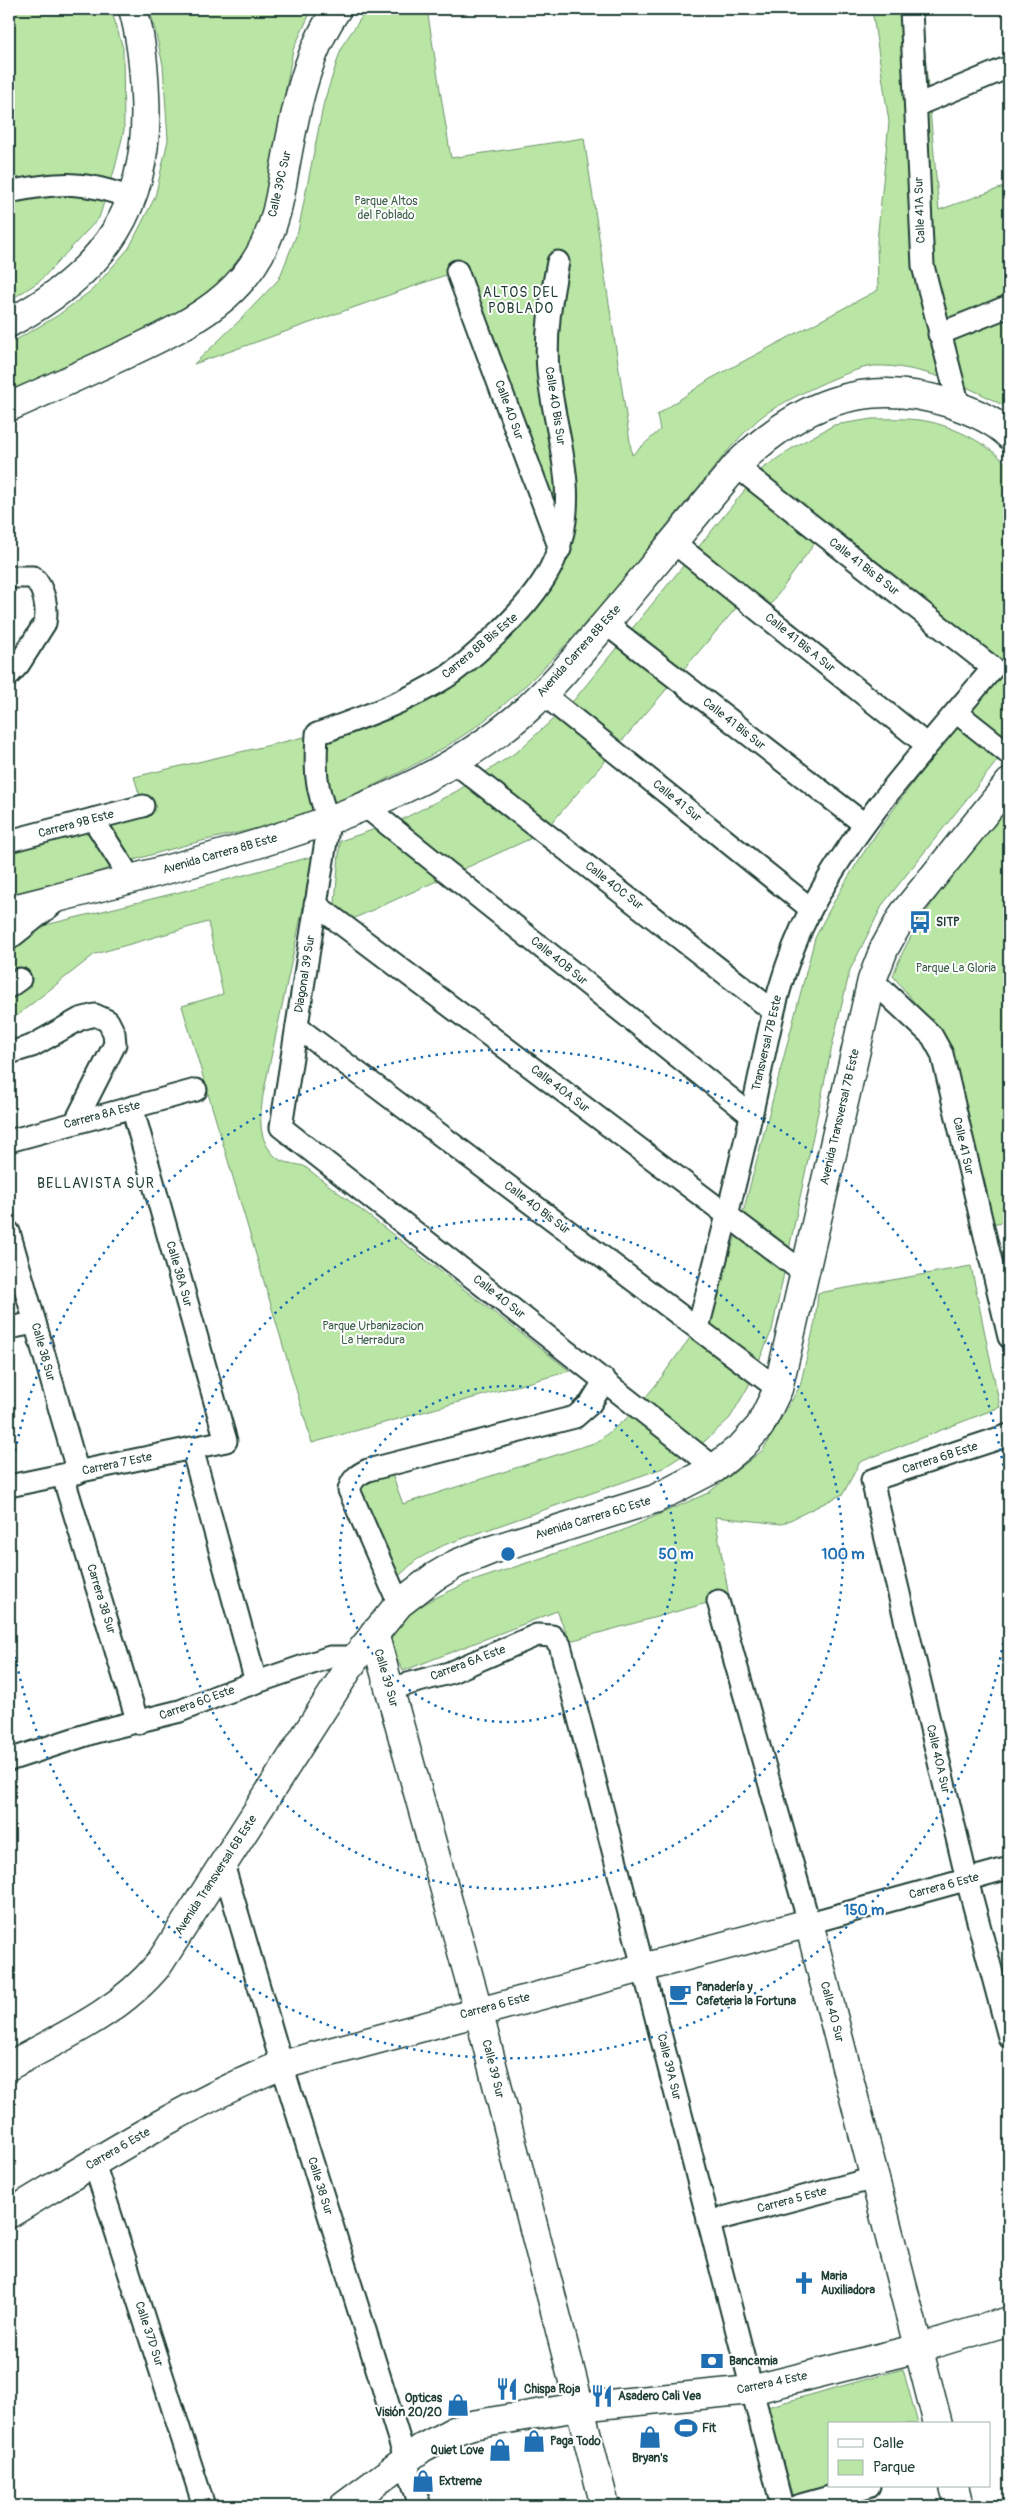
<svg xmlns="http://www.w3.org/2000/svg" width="1018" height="2515" viewBox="0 0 1018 2515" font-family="Pangolin,sans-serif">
  <rect width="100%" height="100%" fill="#fff"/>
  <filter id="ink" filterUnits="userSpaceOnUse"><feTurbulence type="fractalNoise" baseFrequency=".02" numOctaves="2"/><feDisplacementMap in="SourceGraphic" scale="10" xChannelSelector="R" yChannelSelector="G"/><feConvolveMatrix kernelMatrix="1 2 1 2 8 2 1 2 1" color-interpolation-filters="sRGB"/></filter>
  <g filter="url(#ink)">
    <!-- green -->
    <g fill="#b9e6a4" stroke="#6c926c">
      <path d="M9,9H111L123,48L124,130L115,168L99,218L40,281L9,301Z"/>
      <path d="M150,9H312L293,50L282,110L277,166L265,212L244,256L213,295L113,346L9,391V344L57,316L92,290L129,248L155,197L168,140L163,65Z"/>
      <path d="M367,9H427L451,158L584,138L632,455L660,430L657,415L710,379L878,290L877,241L889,122L872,9H921L939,210L1009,185V409C972,387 918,364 874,366C852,367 778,403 760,418C732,442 709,475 685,503C621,580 550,676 467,733C416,767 360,794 302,815C261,830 216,836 175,848C119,863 65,884 9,899V842L143,806L134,777L317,734L371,714L486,645L560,549L457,271L194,364L239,321L279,279L298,231L324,102L342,46Z"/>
      <path d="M872,419C888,419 904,418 919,420C948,423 991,444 1009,467V746L883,904L850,970L832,1046L772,1330L748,1387L730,1418L705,1441L663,1468L444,1545L416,1560L399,1576L356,1479L390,1469L403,1504L597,1442L627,1418L655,1386L710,1310L740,1224L815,938C864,837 937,752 1006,665L829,523L764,614L744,599L543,833L346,922L335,903L340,841L399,821L457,791L518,751L574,700L762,469L794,447L834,425Z"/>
      <path d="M1009,802V1221L991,1224L944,1039L893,976C911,920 973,850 1009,802Z"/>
      <path d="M314,856L263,1095C260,1119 257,1140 277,1158C283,1163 296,1164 304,1166L570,1371L312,1443L182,1006L223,994L208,922L95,954L15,1017L9,987V934L200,887Z"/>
      <path d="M971,1266L1000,1407L860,1462L843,1494L782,1524L715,1517L729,1597L570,1641L557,1611L403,1671L387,1639L404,1617L431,1600L467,1583L619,1532L708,1493L763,1450L800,1386L815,1322L818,1293Z"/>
      <path d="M903,2369L918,2424H829V2486L794,2501L767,2407Z"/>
    </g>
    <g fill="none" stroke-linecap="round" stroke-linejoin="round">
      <defs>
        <g id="street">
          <path d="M911,9L923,266L959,406"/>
          <path d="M917,105L1009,67"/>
          <path d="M9,192C59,182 85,180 133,199"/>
          <path d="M558,262C551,298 545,334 548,371C552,409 563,445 566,483C571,552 542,592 494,637C479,651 462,667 445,678C405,703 360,718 317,734C315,771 315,786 329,822L281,1127L715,1468"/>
          <path d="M457,271L560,549"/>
          <path d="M939,334L1009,306"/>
          <path d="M673,542L927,745"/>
          <path d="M9,577H33C44,588 48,607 45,623L19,664L9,675"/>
          <path d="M605,623L864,824"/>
          <path d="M543,694L811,909"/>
          <path d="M956,712L1009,754"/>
          <path d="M455,763L772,1010"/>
          <path d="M366,807L751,1115"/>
          <path d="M93,819L131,879"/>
          <path d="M9,841L143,806"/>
          <path d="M315,904L804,1273"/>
          <path d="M9,939L59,899"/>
          <path d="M872,980L932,1036L942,1054L1009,1337"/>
          <path d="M9,987L20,979"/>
          <path d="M297,1027L778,1389"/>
          <path d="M9,1053L32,1046L80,1019L95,1015L108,1021L114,1033L115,1044L75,1123"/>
          <path d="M9,1141L196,1090"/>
          <path d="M9,1232L78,1473"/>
          <path d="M9,1328L35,1323"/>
          <path d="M698,1328C716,1258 735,1187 751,1116C768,1042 775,978 811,909C858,820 929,745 993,668L736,466"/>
          <path d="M1009,1435L872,1480L967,1880L1009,2037"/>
          <path d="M192,1448L256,1682"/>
          <path d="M63,1476L138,1723"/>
          <path d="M9,1486L226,1441L132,1107"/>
          <path d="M718,1601L809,1923L1009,1868"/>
          <path d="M399,1604L349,1490C352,1479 357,1475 368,1470L575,1417L590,1404L605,1380"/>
          <path d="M389,1689L449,1673L537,1635L552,1636L560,1645L782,2506"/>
          <path d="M9,1760L95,1732L180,1711L222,1694L330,1657H356"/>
          <path d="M223,1864L282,2065L420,2506"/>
          <path d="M94,2163L204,2506"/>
          <path d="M708,2222L875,2178"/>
          <path d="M797,2506L869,2486"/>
        </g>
        <g id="secondary">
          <path d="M9,323C105,272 151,206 145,95C144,66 141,37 133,9"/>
          <path d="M9,407C48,390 87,372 126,354C203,318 263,288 280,196C291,135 301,60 337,9"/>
          <path d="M9,910C92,889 175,869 257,844C354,814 447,779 525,711C560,679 589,642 620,606C659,559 697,513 736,466C797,405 864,376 949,403C970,410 994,420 1009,435"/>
          <path d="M374,1633L478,2010L605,2506"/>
          <path d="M9,2066C62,2037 120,2012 159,1964L356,1657L399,1604L434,1577L456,1564L491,1550L655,1499L715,1468L743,1445L760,1426L778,1389L872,980L884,949L904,913L1009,783"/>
          <path d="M9,2214C97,2161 186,2104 282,2065L809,1923L938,2424"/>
          <path d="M954,2486L959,2506"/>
          <path d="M344,2506L422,2448L454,2431L472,2425L578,2407L751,2390L919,2348L1009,2321"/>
        </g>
      </defs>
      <!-- street casing -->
      <use href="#street" stroke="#1f3d34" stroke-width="25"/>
      <!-- secondary casing -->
      <use href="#secondary" stroke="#1f3d34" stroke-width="31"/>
      <!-- street -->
      <use href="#street" stroke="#fff" stroke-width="21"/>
      <!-- secondary -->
      <use href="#secondary" stroke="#fff" stroke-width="28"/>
    </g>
  </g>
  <!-- distance rings -->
  <g fill="none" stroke="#1f6fb2" stroke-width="2.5" stroke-dasharray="2.5 5">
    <circle cx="508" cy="1554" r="168"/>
    <circle cx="508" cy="1554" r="335"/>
    <path d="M1009 1598A503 503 0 0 1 9 1620M9 1488A503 503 0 0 1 1009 1510"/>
  </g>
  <!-- icons -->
  <defs>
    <symbol id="bus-bare" viewBox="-9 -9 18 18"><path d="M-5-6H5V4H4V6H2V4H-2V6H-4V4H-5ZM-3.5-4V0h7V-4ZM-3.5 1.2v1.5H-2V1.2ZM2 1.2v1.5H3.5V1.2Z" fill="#1f6fb2" stroke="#fff" stroke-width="2.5" paint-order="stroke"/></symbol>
    <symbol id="cafe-bare" viewBox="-9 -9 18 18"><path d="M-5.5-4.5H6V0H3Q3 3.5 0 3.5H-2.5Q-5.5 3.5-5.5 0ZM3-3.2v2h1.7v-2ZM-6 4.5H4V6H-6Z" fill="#1f6fb2" stroke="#fff" stroke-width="2.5" paint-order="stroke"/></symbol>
    <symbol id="church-bare" viewBox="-9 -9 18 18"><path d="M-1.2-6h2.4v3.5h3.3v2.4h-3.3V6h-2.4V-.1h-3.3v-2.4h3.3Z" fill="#1f6fb2" stroke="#fff" stroke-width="2.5" paint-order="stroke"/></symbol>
    <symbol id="bank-bare" viewBox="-9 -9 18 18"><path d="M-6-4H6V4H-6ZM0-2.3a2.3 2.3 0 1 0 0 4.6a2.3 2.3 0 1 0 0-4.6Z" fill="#1f6fb2" stroke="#fff" stroke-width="2.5" paint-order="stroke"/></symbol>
    <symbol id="restaurant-bare" viewBox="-9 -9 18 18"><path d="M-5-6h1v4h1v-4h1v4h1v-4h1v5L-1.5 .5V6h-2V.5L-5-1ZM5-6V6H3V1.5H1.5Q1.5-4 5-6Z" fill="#1f6fb2" stroke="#fff" stroke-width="2.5" paint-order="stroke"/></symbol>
    <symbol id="shop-bare" viewBox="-9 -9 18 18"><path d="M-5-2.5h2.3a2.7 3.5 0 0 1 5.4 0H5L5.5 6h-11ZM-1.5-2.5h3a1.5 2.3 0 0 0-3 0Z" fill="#1f6fb2" stroke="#fff" stroke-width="2.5" paint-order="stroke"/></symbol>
    <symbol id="stadium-bare" viewBox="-9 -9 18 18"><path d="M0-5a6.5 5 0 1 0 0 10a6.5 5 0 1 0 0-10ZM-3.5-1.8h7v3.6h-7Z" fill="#1f6fb2" stroke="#fff" stroke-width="2.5" paint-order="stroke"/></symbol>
  </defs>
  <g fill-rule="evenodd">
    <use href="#bus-bare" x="904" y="906" width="32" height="32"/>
    <use href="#cafe-bare" x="664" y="1978" width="32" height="32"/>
    <use href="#church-bare" x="788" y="2267" width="32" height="32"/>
    <use href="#bank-bare" x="696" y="2345" width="32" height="32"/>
    <use href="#restaurant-bare" x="491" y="2373" width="32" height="32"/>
    <use href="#restaurant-bare" x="586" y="2380" width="32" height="32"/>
    <use href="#shop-bare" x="442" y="2389" width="32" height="32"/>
    <use href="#stadium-bare" x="670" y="2412" width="32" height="32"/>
    <use href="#shop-bare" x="634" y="2421" width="32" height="32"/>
    <use href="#shop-bare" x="518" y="2425" width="32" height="32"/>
    <use href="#shop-bare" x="484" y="2434" width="32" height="32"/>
    <use href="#shop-bare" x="407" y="2465" width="32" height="32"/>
  </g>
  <g text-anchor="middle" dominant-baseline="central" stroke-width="4" stroke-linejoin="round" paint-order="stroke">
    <!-- street labels -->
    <g font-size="12" fill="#1f3d34" stroke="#fff">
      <text transform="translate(280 184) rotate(-77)">Calle 39C Sur</text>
      <text transform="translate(920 210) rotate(-92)">Calle 41A Sur</text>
      <text transform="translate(555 406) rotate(81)">Calle 40 Bis Sur</text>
      <text transform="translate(509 410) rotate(70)">Calle 40 Sur</text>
      <text transform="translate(864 567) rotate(38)">Calle 41 Bis B Sur</text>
      <text transform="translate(800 643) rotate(39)">Calle 41 Bis A Sur</text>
      <text transform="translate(480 646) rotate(-40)">Carrera 8B Bis Este</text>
      <text transform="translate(579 651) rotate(-48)">Avenida Carrera 8B Este</text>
      <text transform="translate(734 724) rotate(38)">Calle 41 Bis Sur</text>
      <text transform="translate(677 801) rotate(39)">Calle 41 Sur</text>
      <text transform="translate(76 824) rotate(-15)">Carrera 9B Este</text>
      <text transform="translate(220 854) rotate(-16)">Avenida Carrera 8B Este</text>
      <text transform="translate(614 886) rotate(38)">Calle 40C Sur</text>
      <text transform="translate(559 961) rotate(39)">Calle 40B Sur</text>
      <text transform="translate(305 974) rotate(-81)">Diagonal 39 Sur</text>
      <text transform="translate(767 1043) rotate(-77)">Transversal 7B Este</text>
      <text transform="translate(560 1089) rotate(37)">Calle 40A Sur</text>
      <text transform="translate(102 1115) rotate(-15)">Carrera 8A Este</text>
      <text transform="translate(840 1117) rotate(-77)">Avenida Transversal 7B Este</text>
      <text transform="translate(963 1146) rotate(77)">Calle 41 Sur</text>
      <text transform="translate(537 1208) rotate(37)">Calle 40 Bis Sur</text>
      <text transform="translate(179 1274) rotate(74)">Calle 38A Sur</text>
      <text transform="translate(499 1297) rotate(38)">Calle 40 Sur</text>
      <text transform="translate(43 1352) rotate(74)">Calle 38 Sur</text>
      <text transform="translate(940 1458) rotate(-18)">Carrera 6B Este</text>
      <text transform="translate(117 1464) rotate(-12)">Carrera 7 Este</text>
      <text transform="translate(593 1518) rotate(-17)">Avenida Carrera 6C Este</text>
      <text transform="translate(101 1599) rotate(73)">Carrera 38 Sur</text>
      <text transform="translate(468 1663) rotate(-21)">Carrera 6A Este</text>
      <text transform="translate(386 1678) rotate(74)">Calle 39 Sur</text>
      <text transform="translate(197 1703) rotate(-20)">Carrera 6C Este</text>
      <text transform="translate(938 1759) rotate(77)">Calle 40A Sur</text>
      <text transform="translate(216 1875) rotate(-57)">Avenida Transversal 6B Este</text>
      <text transform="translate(944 1886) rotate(-15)">Carrera 6 Este</text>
      <text transform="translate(495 2006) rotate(-15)">Carrera 6 Este</text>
      <text transform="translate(832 2012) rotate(75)">Calle 40 Sur</text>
      <text transform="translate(669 2067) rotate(76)">Calle 39A Sur</text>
      <text transform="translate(493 2069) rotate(76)">Calle 39 Sur</text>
      <text transform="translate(118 2149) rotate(-30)">Carrera 6 Este</text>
      <text transform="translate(320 2186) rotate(73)">Calle 38 Sur</text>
      <text transform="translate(792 2200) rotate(-15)">Carrera 5 Este</text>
      <text transform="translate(149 2334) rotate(72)">Calle 37D Sur</text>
      <text transform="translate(772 2383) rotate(-12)">Carrera 4 Este</text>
    </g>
    <!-- park labels -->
    <g font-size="12" fill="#3e5f4a" stroke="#fff">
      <text x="386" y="201">Parque Altos<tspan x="386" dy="14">del Poblado</tspan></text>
      <text x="956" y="968">Parque La Gloria</text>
      <text x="373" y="1326">Parque Urbanizacion<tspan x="373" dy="14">La Herradura</tspan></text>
    </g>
    <!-- poi labels -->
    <g font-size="12" font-weight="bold" fill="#1f3d34" stroke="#fff" text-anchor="start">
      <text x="936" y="922">SITP</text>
      <text x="696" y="1987">Panadería y<tspan x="696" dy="14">Cafeteria la Fortuna</tspan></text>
      <text x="821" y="2276">Maria<tspan x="821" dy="14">Auxiliadora</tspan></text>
      <text x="729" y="2361">Bancamia</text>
      <text x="524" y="2389">Chispa Roja</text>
      <text x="618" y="2396">Asadero Cali Vea</text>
      <text x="442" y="2398" text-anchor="end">Opticas<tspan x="442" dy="14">Visión 20/20</tspan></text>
      <text x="702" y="2428">Fit</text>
      <text x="550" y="2441">Paga Todo</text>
      <text x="484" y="2450" text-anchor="end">Quiet Love</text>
      <text x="650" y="2458" text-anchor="middle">Bryan's</text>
      <text x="439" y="2481">Extreme</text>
    </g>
    <!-- neighbourhood labels -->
    <g font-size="14" letter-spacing="1" fill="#1f3d34" stroke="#fff">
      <text x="521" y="292">ALTOS DEL<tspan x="521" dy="16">POBLADO</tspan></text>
      <text x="96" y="1183">BELLAVISTA SUR</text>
    </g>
  </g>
  <circle cx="508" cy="1554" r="8" fill="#1f6fb2" stroke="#fff" stroke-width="2.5"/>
  <g font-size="15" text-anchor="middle" font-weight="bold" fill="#1f6fb2" stroke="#fff" stroke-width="4" stroke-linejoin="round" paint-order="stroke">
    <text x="676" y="1559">50 m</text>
    <text x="843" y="1559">100 m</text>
    <text x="864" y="1915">150 m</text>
  </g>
  <!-- margin -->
  <rect width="1018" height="2515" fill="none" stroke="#fff" stroke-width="30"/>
  <rect x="15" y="15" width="988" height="2485" fill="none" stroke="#1f3d34" stroke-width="2" filter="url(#ink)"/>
  <!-- legend -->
  <rect x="828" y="2422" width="162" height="65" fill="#ffffff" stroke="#a5b1ae"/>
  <rect x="838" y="2439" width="25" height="8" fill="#ffffff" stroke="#a5b1ae"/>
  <text x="873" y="2448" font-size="15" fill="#1f3d34">Calle</text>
  <rect x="838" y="2460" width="25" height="15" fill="#b9e6a4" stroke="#a5b1ae"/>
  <text x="873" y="2472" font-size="15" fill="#1f3d34">Parque</text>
</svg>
